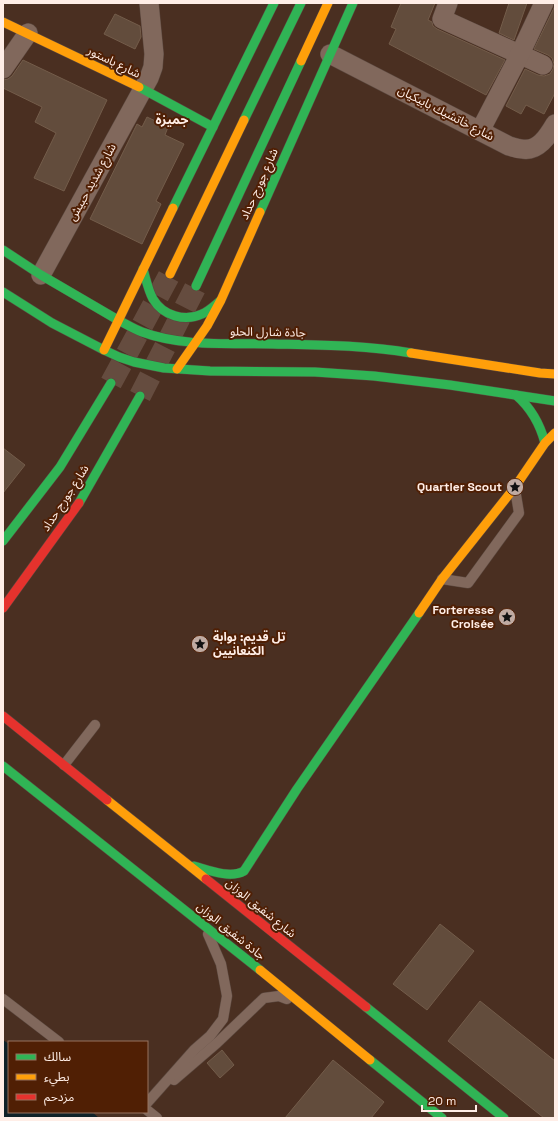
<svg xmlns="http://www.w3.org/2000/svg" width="558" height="1121" viewBox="0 0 558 1121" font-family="'Space Grotesk','Noto Sans Arabic',sans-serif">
  <rect width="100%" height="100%" fill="#4a2f21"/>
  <!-- water -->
  <path fill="#0f2127" d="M3,1040L9,1044V1112H92L99,1118H3Z"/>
  <!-- building -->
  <g fill="#624c3c" stroke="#735c4a">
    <path d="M401,3H435L428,20L432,22L433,26L437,29L505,60L486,95L389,44L396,29L391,27Z"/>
    <path d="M509,3H527L514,40L499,33Z"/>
    <path d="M555,3V93L544,114L526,105L521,114L506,106L525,69L538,75L544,76L550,74L553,69L554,64L552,58L548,55L534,49L554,8Z"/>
    <path d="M115,14L140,26L141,37L135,49L104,34Z"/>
    <path d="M23,60L107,100L64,191L34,178L56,133L35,122L42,107L3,88V80L8,79L12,76Z"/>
    <path d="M147,117L168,127L165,135L184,144L156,201L161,204L142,244L90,219L137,124L142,127Z"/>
    <path d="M3,448L25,465L3,493Z"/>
    <path d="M440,924L474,951L427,1010L393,984Z"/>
    <path d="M480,1001L555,1061V1118H544L448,1041Z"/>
    <path d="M222,1050L234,1065L220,1078L207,1063Z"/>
    <path d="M333,1060L384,1102L371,1118H285Z"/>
  </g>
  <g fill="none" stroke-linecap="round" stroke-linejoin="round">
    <!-- primary-tunnel -->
    <g stroke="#654c3f" stroke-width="22" stroke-dasharray="22 11" stroke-linecap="butt">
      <path d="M111,383L170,274"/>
      <path d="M140,396L196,286"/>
    </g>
    <defs>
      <g id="lane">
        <path d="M442,579L468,583L519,513L515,489"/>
        <path d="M64,765L95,725"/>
        <path d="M3,999L59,1042"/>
        <path d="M174,1080L217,1043L264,998L279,996L287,999"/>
        <path d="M147,1103L194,1050L210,1036L223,1019L227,996L221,964L208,934"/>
        <path d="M147,1110L157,1118"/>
      </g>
      <g id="street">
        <path d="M448,3L442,19L543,65"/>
        <path d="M330,54L509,146C513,147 517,149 522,149C538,152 548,136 555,124"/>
        <path d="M3,69L28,33"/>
        <path d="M480,131L520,54L544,3"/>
        <path d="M41,275L149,78L153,67L154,54L149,3"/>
      </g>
      <g id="fast">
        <path d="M139,87L213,127"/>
        <path d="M244,120L301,3"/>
        <path d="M173,208L274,3"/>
        <path d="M260,212L353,3"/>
        <path d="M3,250L41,275L118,320"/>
        <path d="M143,269C146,279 148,290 153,299C163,316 185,322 202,314C209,311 214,306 220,301"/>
        <path d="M196,286L301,61"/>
        <path d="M3,292L52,323L104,350"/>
        <path d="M118,320C126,324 134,329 142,332C183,347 229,343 272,344C318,345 365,345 411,353"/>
        <path d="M104,350L119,357L134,362L164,368L210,371L315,372L374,376L450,385L555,401"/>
        <path d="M516,395C531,408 540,424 545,443"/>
        <path d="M79,503L140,396"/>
        <path d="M3,541L60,467L111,383"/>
        <path d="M3,766L260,970"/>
        <path d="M194,866C208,870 230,879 244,871L297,789L419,613"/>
        <path d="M366,1007L504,1118"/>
        <path d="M370,1060L442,1118"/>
      </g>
      <g id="slow">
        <path d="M3,22L139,87"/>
        <path d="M301,61L328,3"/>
        <path d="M170,274L244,120"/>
        <path d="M104,350L173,208"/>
        <path d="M411,353L540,373L555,374"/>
        <path d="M177,369L207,326L221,300L260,212"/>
        <path d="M419,613L442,579L515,487L545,443L555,433"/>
        <path d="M107,800L206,879"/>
        <path d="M260,970L370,1060"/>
      </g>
      <g id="jam">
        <path d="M3,608L79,503"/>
        <path d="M3,716L107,800"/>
        <path d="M206,879L366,1007"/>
      </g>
    </defs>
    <!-- lane casing -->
    <use href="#lane" stroke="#5b483f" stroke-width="11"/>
    <!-- street casing -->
    <use href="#street" stroke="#5b483f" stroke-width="20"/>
    <!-- fast casing -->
    <use href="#fast" stroke="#5b483f" stroke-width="10"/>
    <!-- slow casing -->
    <use href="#slow" stroke="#5b483f" stroke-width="10"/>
    <!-- jam casing -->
    <use href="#jam" stroke="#5b483f" stroke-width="10"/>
    <!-- lane -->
    <use href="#lane" stroke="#81685c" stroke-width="10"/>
    <!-- street -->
    <use href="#street" stroke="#81685c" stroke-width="19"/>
    <!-- fast -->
    <use href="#fast" stroke="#30b455" stroke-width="9"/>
    <!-- slow -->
    <use href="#slow" stroke="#ff9f0a" stroke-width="9"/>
    <!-- jam -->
    <use href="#jam" stroke="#e5322d" stroke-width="9"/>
  </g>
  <!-- icons -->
  <defs>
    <symbol id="sight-disc" viewBox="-11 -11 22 22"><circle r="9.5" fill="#c0aba2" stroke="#501f04"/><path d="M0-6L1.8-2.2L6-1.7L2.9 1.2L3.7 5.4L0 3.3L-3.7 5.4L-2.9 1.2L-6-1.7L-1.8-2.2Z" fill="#111"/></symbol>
  </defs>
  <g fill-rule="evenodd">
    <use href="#sight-disc" x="505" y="477" width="20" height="20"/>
    <use href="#sight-disc" x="497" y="607" width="20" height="20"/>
    <use href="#sight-disc" x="190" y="634" width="20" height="20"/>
  </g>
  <g text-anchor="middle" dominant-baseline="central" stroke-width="4" stroke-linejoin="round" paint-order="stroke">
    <!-- street labels -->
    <g font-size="12" fill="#ffeee7" stroke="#501f04">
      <text transform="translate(114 62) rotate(26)">شارع باستور</text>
      <text transform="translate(446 113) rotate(27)">شارع خاتشيك بابيكيان</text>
      <text transform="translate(92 182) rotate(-61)">شارع شديد حبيش</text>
      <text transform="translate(259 184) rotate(-66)">شارع جورج حداد</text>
      <text transform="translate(268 332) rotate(1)">جادة شارل الحلو</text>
      <text transform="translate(65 498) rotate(-57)">شارع جورج حداد</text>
      <text transform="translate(261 908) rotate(39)">شارع شفيق الوزان</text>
      <text transform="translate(231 931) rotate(39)">جادة شفيق الوزان</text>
    </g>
    <!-- poi labels -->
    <g font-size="12" font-weight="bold" fill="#ffeee7" stroke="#501f04" text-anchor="end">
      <text x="502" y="487">Quartier Scout</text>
      <text x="494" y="610">Forteresse<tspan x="494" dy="14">Croisée</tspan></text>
      <text x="213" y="637" text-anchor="start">تل قديم: بوابة<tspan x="213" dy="14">الكنعانيين</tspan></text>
    </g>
    <!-- neighbourhood labels -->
    <g font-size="13" font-weight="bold" fill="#ffeee7" stroke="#501f04">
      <text x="172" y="119">جميزة</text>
    </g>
  </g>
  <!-- border -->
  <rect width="558" height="1121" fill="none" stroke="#ffeee7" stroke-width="8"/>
  <!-- legend -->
  <rect x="8" y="1041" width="140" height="72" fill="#501f04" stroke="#96725f"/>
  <rect x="16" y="1054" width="20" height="6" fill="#30b455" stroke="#96725f"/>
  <text x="44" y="1061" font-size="12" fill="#ffeee7">سالك</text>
  <rect x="16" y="1074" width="20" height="6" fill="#ff9f0a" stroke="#96725f"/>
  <text x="44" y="1081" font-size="12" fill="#ffeee7">بطيء</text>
  <rect x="16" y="1094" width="20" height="6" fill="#e5322d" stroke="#96725f"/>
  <text x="44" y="1101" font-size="12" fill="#ffeee7">مزدحم</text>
  <!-- scale -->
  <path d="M422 1105v6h54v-6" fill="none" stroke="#ffeee7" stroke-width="2"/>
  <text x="428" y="1105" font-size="12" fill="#ffeee7" stroke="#501f04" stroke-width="3" paint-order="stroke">20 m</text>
</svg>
